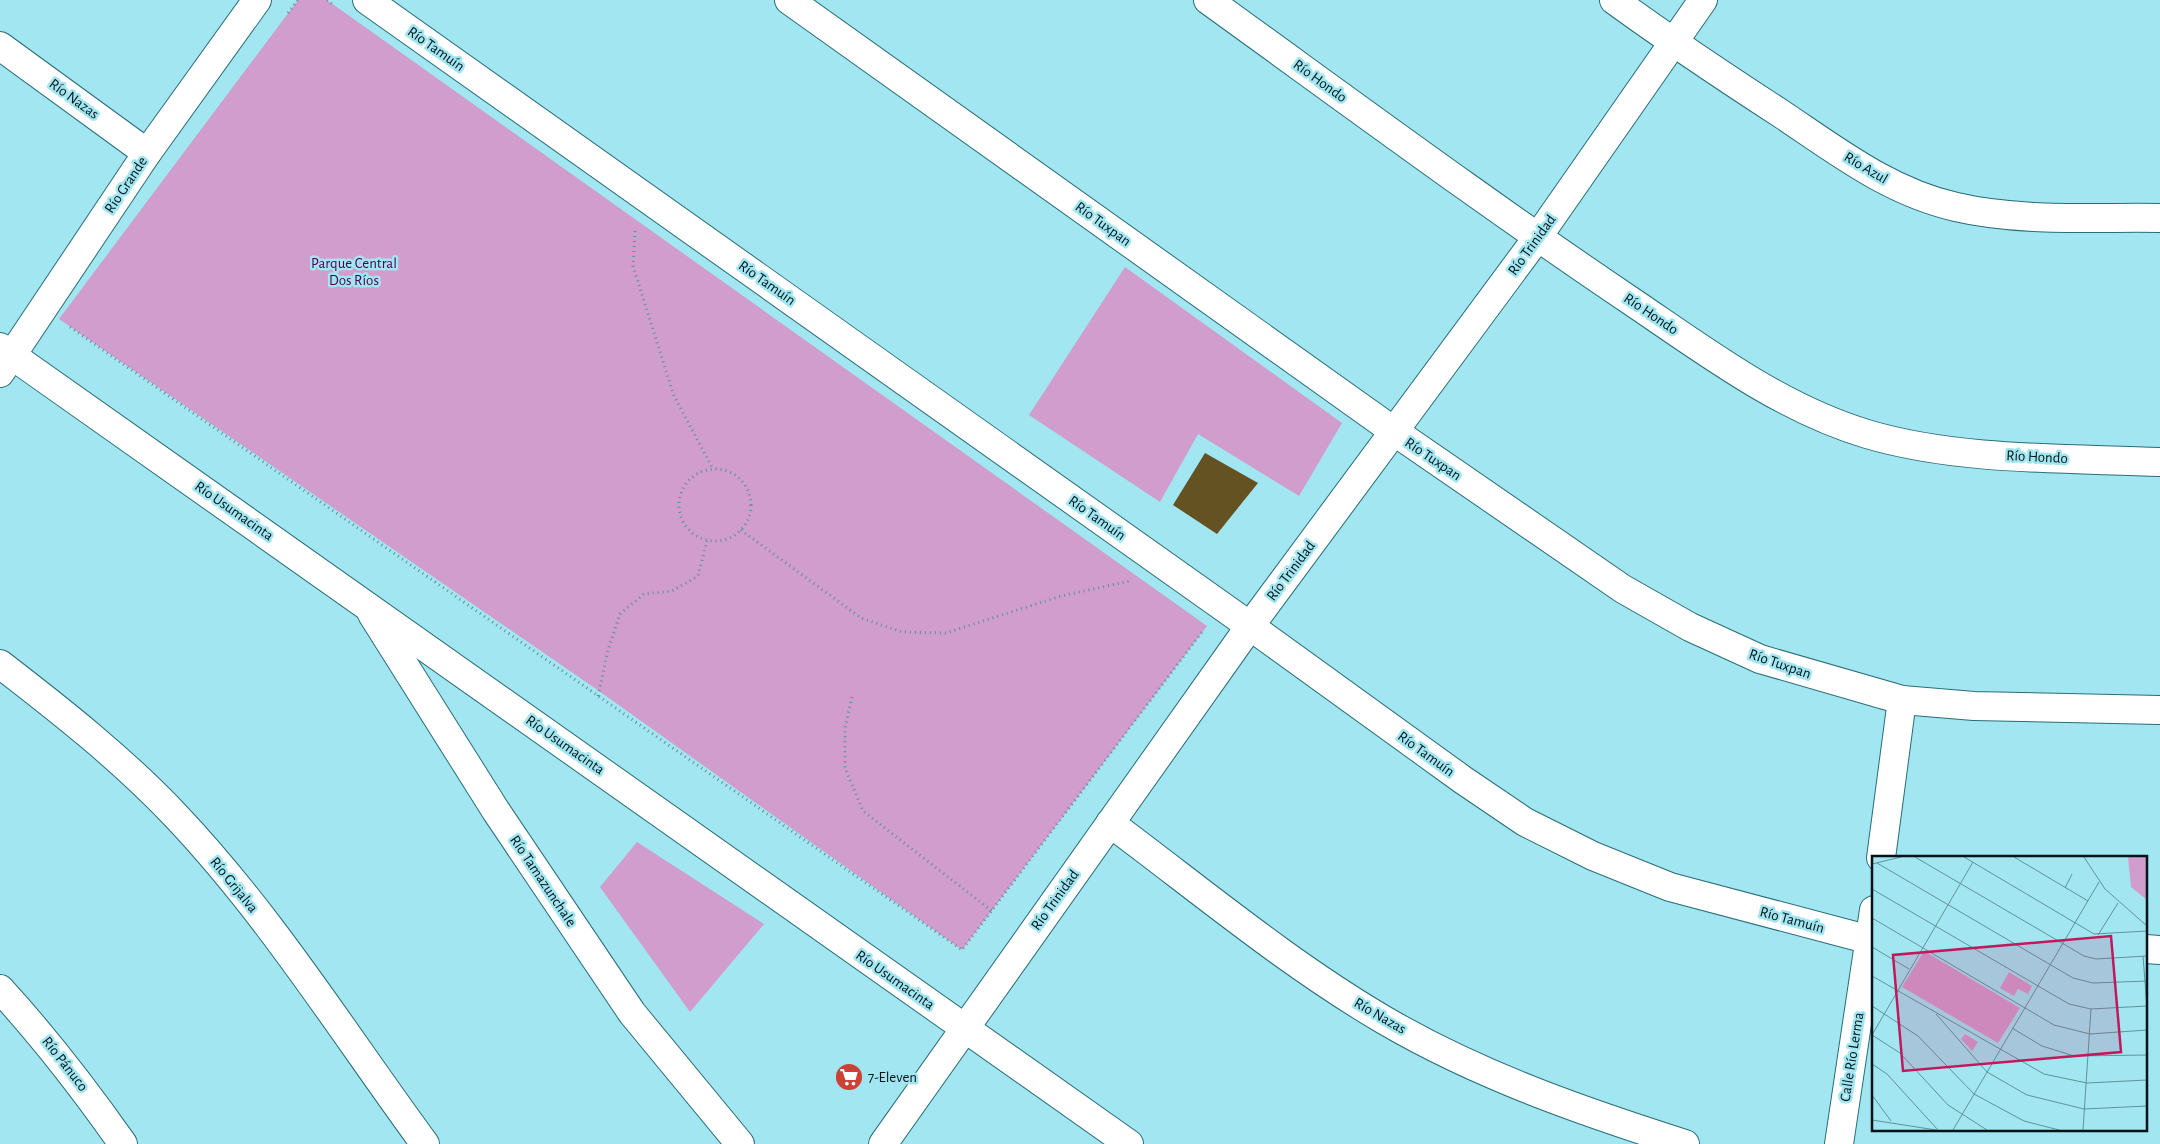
<svg xmlns="http://www.w3.org/2000/svg" width="2160" height="1144" viewBox="0 0 2160 1144" font-family="'Alegreya Sans',sans-serif">
  <rect width="100%" height="100%" fill="#a2e6f1"/>
  <!-- green -->
  <g fill="#d09dcd">
    <path d="M298,0H327L1207,626L962,950L599,691L59,319Z"/>
    <path d="M1125,267L1342,423L1299,496L1198,434L1160,502L1029,415Z"/>
    <path d="M637,842L764,924L690,1012L600,887Z"/>
  </g>
  <!-- building -->
  <path fill="#645222" d="M1205,453L1258,483L1217,534L1173,505Z"/>
  <g fill="none" stroke-linecap="round" stroke-linejoin="round">
    <defs>
      <g id="street">
        <path d="M367,0L1250,626L1463,780L1525,822L1593,856L1670,887L1874,941"/>
        <path d="M789,0L1395,432L1623,589L1690,627L1760,659L1902,700L1974,706L2160,710"/>
        <path d="M1208,0C1348,101 1487,204 1631,301C1705,351 1780,408 1867,434C1957,461 2066,458 2160,462"/>
        <path d="M1614,0C1669,40 1726,78 1783,115C1838,152 1890,192 1956,207C2020,222 2094,217 2160,218"/>
        <path d="M0,46L147,153"/>
        <path d="M0,347L1129,1144"/>
        <path d="M0,373L147,153L257,0"/>
        <path d="M372,614L496,811L632,1013L740,1144"/>
        <path d="M0,664C61,711 122,759 175,815C270,915 344,1034 425,1144"/>
        <path d="M1110,823C1200,890 1287,963 1384,1020C1478,1075 1581,1111 1685,1144"/>
        <path d="M1881,858L1902,700"/>
        <path d="M2146,949L2160,950"/>
        <path d="M0,989C45,1038 85,1090 123,1144"/>
        <path d="M883,1144L1250,626L1537,238L1703,0"/>
        <path d="M1839,1144L1874,910"/>
      </g>
    </defs>
    <!-- street casing -->
    <use href="#street" stroke="#286d77" stroke-width="30"/>
    <!-- path -->
    <g stroke="#5f8f97" stroke-width="3" stroke-dasharray="1 4" stroke-linecap="butt">
      <path d="M327,0L334,5"/>
      <path d="M288,13L298,0"/>
      <path d="M635,231L633,266L674,396L713,469"/>
      <path d="M70,327L962,950L1202,632"/>
      <circle cx="715" cy="505" r="36"/>
      <path d="M741,530L861,618L902,632L946,633L1061,596L1130,581"/>
      <path d="M598,696L608,650L620,614L644,594L672,591L698,576L707,541"/>
      <path d="M852,697L845,728V768L863,811L992,911"/>
    </g>
    <!-- street -->
    <use href="#street" stroke="#fff" stroke-width="28"/>
  </g>
  <!-- icons -->
  <defs>
    <symbol id="supermarket-disc" viewBox="-11 -11 22 22"><circle r="9.5" fill="#cd4036" stroke="#a2e6f1"/><path d="M-6-5.5h2.5l.6 2H6L4.5 2H-2.5L-4.4-4H-6ZM-1.5 3.2a1.3 1.3 0 1 0 .1 0ZM3 3.2a1.3 1.3 0 1 0 .1 0Z" fill="#fff"/></symbol>
  </defs>
  <g fill-rule="evenodd">
    <use href="#supermarket-disc" x="833" y="1061" width="32" height="32"/>
  </g>
  <g text-anchor="middle" dominant-baseline="central" stroke-width="5" stroke-linejoin="round" paint-order="stroke">
    <!-- street labels -->
    <g font-size="15" fill="#001418" stroke="#a2e6f1">
      <text transform="translate(436 49) rotate(35)">Río Tamuín</text>
      <text transform="translate(1320 81) rotate(36)">Río Hondo</text>
      <text transform="translate(74 99) rotate(36)">Río Nazas</text>
      <text transform="translate(1866 168) rotate(31)">Río Azul</text>
      <text transform="translate(126 185) rotate(-56)">Río Grande</text>
      <text transform="translate(1103 224) rotate(36)">Río Tuxpan</text>
      <text transform="translate(1532 245) rotate(-54)">Río Trinidad</text>
      <text transform="translate(767 283) rotate(35)">Río Tamuín</text>
      <text transform="translate(1651 314) rotate(34)">Río Hondo</text>
      <text transform="translate(2037 457) rotate(3)">Río Hondo</text>
      <text transform="translate(1433 459) rotate(34)">Río Tuxpan</text>
      <text transform="translate(234 511) rotate(35)">Río Usumacinta</text>
      <text transform="translate(1097 518) rotate(35)">Río Tamuín</text>
      <text transform="translate(1291 571) rotate(-53)">Río Trinidad</text>
      <text transform="translate(1780 664) rotate(19)">Río Tuxpan</text>
      <text transform="translate(565 745) rotate(35)">Río Usumacinta</text>
      <text transform="translate(1426 754) rotate(36)">Río Tamuín</text>
      <text transform="translate(543 881) rotate(56)">Río Tamazunchale</text>
      <text transform="translate(234 885) rotate(51)">Río Grijalva</text>
      <text transform="translate(1055 900) rotate(-54)">Río Trinidad</text>
      <text transform="translate(1792 920) rotate(15)">Río Tamuín</text>
      <text transform="translate(895 980) rotate(35)">Río Usumacinta</text>
      <text transform="translate(1380 1016) rotate(30)">Río Nazas</text>
      <text transform="translate(1852 1057) rotate(-81)">Calle Río Lerma</text>
      <text transform="translate(65 1064) rotate(52)">Río Pánuco</text>
    </g>
    <!-- park labels -->
    <g font-size="15" fill="#4e014f" stroke="#a2e6f1">
      <text x="354" y="263">Parque Central<tspan x="354" dy="17">Dos Ríos</tspan></text>
    </g>
    <!-- poi labels -->
    <g font-size="15" fill="#001418" stroke="#a2e6f1" text-anchor="start">
      <text x="868" y="1077">7-Eleven</text>
    </g>
  </g>
  <!-- overview -->
  <g transform="translate(1872 856)">
    <rect width="275" height="275" fill="#a2e6f1"/>
    <path d="M256,1H275V44L259,31ZM52,95L148,152L126,187L30,131ZM137,116L160,130L156,138L146,133L142,140L128,132ZM93,178L106,186L100,195L89,183Z" fill="#d09dcd"/>
    <path fill="none" stroke="#61929a" stroke-width="1" d="M43,1L212,100L224,103L275,100M92,1L222,78L275,75M142,1L216,45M212,1L233,33L275,70M5,7L201,122L221,127L275,125M0,8L29,1M193,32L200,18M0,33L197,148L219,153L275,150M0,62L182,169L218,178L275,174M226,79L246,47M0,91L37,113M271,100L275,152M0,120L172,218L215,227L275,224M0,150L46,180L102,238L152,265L187,274M64,158L115,216L155,239L212,253L275,250M140,172L170,190L202,200L275,199M0,179L101,6M0,179L28,197L76,249L115,274M0,208L15,218L66,274M0,239L19,265M0,264L64,274M81,274L227,26M211,274L219,153"/>
    <path fill="#c2185b" fill-opacity="0.15" stroke="#c2185b" stroke-width="2.5" d="M239,80L249,196L31,215L21,99Z"/>
    <rect width="275" height="275" fill="none" stroke="#001418" stroke-width="2.5"/>
  </g>
</svg>
